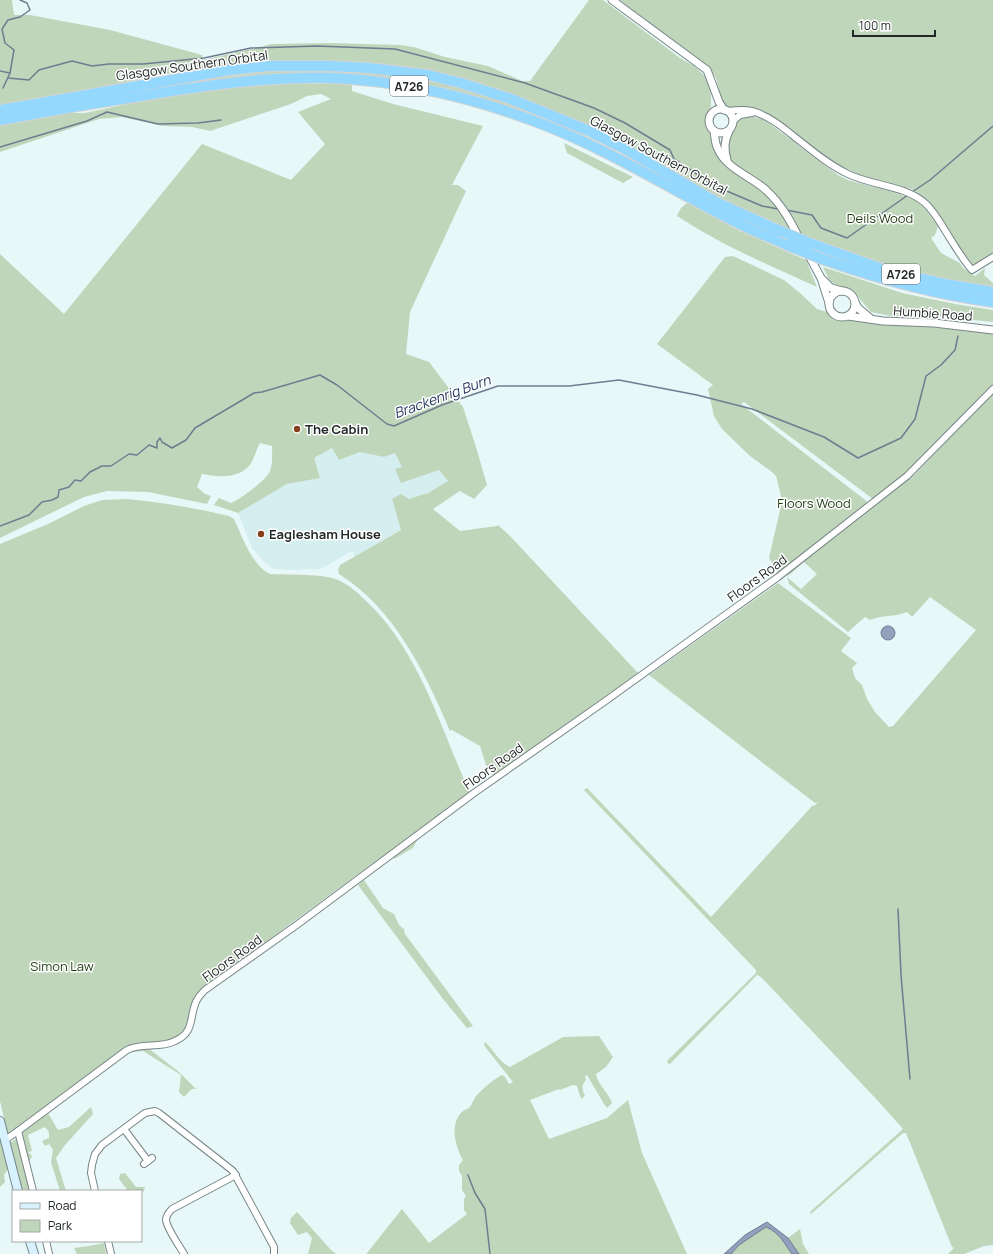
<svg xmlns="http://www.w3.org/2000/svg" width="993" height="1254" viewBox="0 0 993 1254" font-family="Manrope,sans-serif">
  <rect width="100%" height="100%" fill="#e8f8f9"/>
  <!-- built -->
  <path fill="#d5eef0" d="M332,448L339,460L360,452L384,457L395,453L403,467L401,483L439,470L449,481L428,493L409,500L401,494L392,499L401,530L355,557L352,551L321,569L290,570L274,569L264,562L252,548L238,513L287,484L319,478L314,458Z"/>
  <!-- green -->
  <g fill="#c0d6ba" fill-rule="evenodd">
    <path d="M0,0H12L14,15H30L110,30L202,55L203,60L272,44L330,43L400,45L414,47L445,57L488,66L522,81H530L589,0H603L680,58L694,66L705,76L710,86L711,97V106L707,122V128L711,134L717,156L724,166L763,192L782,214L792,230L755,215L693,184L621,144L551,110L505,93L419,71L368,63L329,61L163,74L122,83L0,105Z"/>
    <path d="M620,0H993V254L973,266L969,264L944,225L943,220L928,201L912,189L862,176L837,164L786,127L762,112L726,108L722,102L716,78L710,70Z"/>
    <path d="M291,70C357,70 421,76 483,94C548,114 606,146 665,177C706,198 748,219 790,239V242L503,106L318,74L0,116V114C97,97 193,77 291,70Z"/>
    <path d="M296,83L352,84V91L393,104L483,126L452,185H458L466,191L410,312L406,354L429,362L463,407L476,447L487,485L474,499L460,491L433,509L460,531L497,526L498,525L511,537L638,673L494,776L486,765L480,746L452,730L450,731C426,674 394,608 339,574L338,570L340,565L401,530L392,499L401,494L409,499L428,493L448,481L439,470L401,483L395,469L402,467L395,453L384,457L360,452L339,460L332,448L314,458L320,478L287,484L238,513L214,505L219,498L231,503C239,500 267,480 270,471C273,464 272,453 272,446L260,443C256,450 254,460 249,466C237,479 218,477 202,474L197,487L205,494L211,496L207,504L148,492L107,491L84,497L0,538V254L64,314L202,144L291,180L325,144L298,112L331,99L321,94L307,96L291,104L210,131L192,127L163,126L122,117L99,119L0,152V125L63,113H85L160,97L241,86Z"/>
    <path d="M751,116L765,120L838,175L848,180L896,193L916,200L926,210L938,226L935,235L931,238L941,253L960,263L963,268L975,276L985,268L984,275L993,283V289L958,282L869,261L801,234C792,215 781,198 765,185C754,176 732,168 728,154C724,142 734,128 740,117Z"/>
    <path d="M564,143L633,177L623,183L567,153Z"/>
    <path d="M687,203L740,231L806,260L817,287C769,265 721,245 677,216L681,208Z"/>
    <path d="M733,256L784,280L800,293L817,309L827,312L831,317L837,320L853,319L880,325L921,326L977,331L993,334V386L913,466L873,499L744,402L741,404L869,503L779,574L769,558L780,510L781,496L776,476L772,472L750,456L722,429L714,416L708,389L713,385L657,344L725,257Z"/>
    <path d="M823,267L902,293L955,304L993,310V322L945,317L890,316L871,312L853,291L837,286L829,280Z"/>
    <path d="M993,394V1245L984,1246L964,1254H948L954,1248L952,1247L906,1133H903L811,1214L810,1212L903,1129L879,1102L761,977L757,975L669,1065L667,1061L754,975L756,973V970L584,790L587,788L711,917L813,805L814,806L818,802L815,803L649,675L778,583L851,638L841,651L857,663L852,668L855,678L862,685L867,699L875,712L889,727L893,726L976,630L930,597L912,617L907,612C895,617 882,615 870,620L865,617L848,632L789,584L787,577L791,570L914,475ZM804,562L817,574L801,589L787,577Z"/>
    <path d="M127,499C162,502 195,508 229,516L234,519C242,536 252,566 270,574C288,575 325,573 340,581C349,585 357,592 364,599C419,649 440,727 470,793L437,817L426,826L419,837L413,848L394,859L393,850L373,863L278,933L200,990L195,996L187,1027L173,1040L166,1042H141L131,1044L8,1135L0,1101V544L48,524L84,506L102,500Z"/>
    <path d="M364,880L383,908L394,914L399,925L404,929L405,934L473,1026L467,1028L443,999L358,885Z"/>
    <path d="M599,1036L613,1057L606,1067L596,1074C598,1085 608,1092 612,1103L607,1108L604,1104L587,1075L585,1076L586,1080C581,1086 582,1089 585,1096L581,1099L577,1086L573,1085L560,1090L559,1089L530,1100L549,1139L607,1118L628,1100L642,1153L687,1254H367V1253L402,1209L429,1243L467,1214L464,1210V1199L466,1196L462,1190V1176L459,1171V1165L463,1160C455,1147 449,1123 463,1111C466,1109 466,1110 469,1108C472,1105 474,1098 477,1095C484,1087 493,1080 502,1075L505,1077L509,1084L513,1082L486,1048L484,1044L485,1042C493,1049 500,1063 510,1067L563,1037Z"/>
    <path d="M145,1048H148L179,1072L196,1089H192L184,1097L179,1092L181,1075L143,1051L132,1052Z"/>
    <path d="M91,1107L93,1114L65,1145L56,1158L66,1191H60L51,1162L53,1150L49,1144L45,1146L42,1141L49,1138V1132L45,1127L28,1135L32,1151L28,1152L32,1156L29,1162L21,1133L48,1113L58,1130L69,1127Z"/>
    <path d="M0,1137L4,1149L8,1169L4,1175L5,1182L0,1187Z"/>
    <path d="M17,1138L30,1191H21L10,1143Z"/>
    <path d="M125,1173L136,1187H145L144,1191L141,1193V1191H128L119,1179L120,1174Z"/>
    <path d="M297,1212L331,1250L336,1254H308L312,1238L307,1232L298,1235L290,1223L291,1218Z"/>
    <path d="M766,1227C781,1234 784,1242 792,1254H731L739,1245Z"/>
    <path d="M800,1229L803,1244L809,1254H799L788,1238Z"/>
    <path d="M104,1243L106,1254H77L74,1248L89,1246Z"/>
  </g>
  <!-- water -->
  <g fill="#92a0bd" stroke="#707c90">
    <circle cx="888" cy="633" r="7"/>
    <path d="M767,1222L788,1238L799,1254H792C784,1243 780,1233 766,1227L739,1245L731,1254H724L745,1235Z"/>
  </g>
  <g fill="none" stroke-linecap="round" stroke-linejoin="round">
    <!-- stream -->
    <g stroke="#707c90" stroke-width="1.5">
      <path d="M0,71L10,73"/>
      <path d="M8,78L29,80L39,70L72,61L92,66L109,64H143L204,58L251,48L317,46L395,49L525,83L594,108L625,123L670,150L674,159L715,186L762,206L778,209"/>
      <path d="M3,88L10,73L14,50L5,43L2,29L8,20L20,17L30,10L27,3L20,0"/>
      <path d="M0,147L87,121L107,112L158,124L198,123L221,120"/>
      <path d="M912,192L930,180L993,126"/>
      <path d="M786,210L812,215L821,228L847,238L908,195"/>
      <path d="M0,526L29,515L42,502L52,500L58,497L59,490L69,487L75,480L81,481L90,472L102,466H111L129,454L137,455L149,445L157,448V442L160,438L162,442L172,448L186,440L195,428L254,393L262,392L320,375L337,385L387,424L394,426L442,405L498,386H569L619,380L697,395L752,409L824,437L858,458L901,438L915,419L926,376L941,365L955,350L958,336"/>
      <path d="M898,909L901,975L910,1079"/>
      <path d="M468,1175L475,1193L485,1209L490,1254"/>
    </g>
    <defs>
      <g id="minor">
        <path d="M727,111C736,110 744,109 752,111C767,115 779,124 791,134C809,148 827,164 848,174C873,186 904,185 925,203C936,213 943,228 951,240C958,251 964,261 972,270L993,257"/>
        <path d="M733,121L740,115L752,113"/>
        <path d="M124,1129L148,1161"/>
        <path d="M18,1131L33,1191"/>
        <path d="M5,1140L18,1131L127,1050C142,1042 160,1049 175,1041C195,1032 189,1018 196,1002C198,997 201,994 205,990L298,924L474,793L604,702L778,577L907,476L993,389"/>
        <path d="M144,1164L152,1158"/>
        <path d="M95,1191L91,1173L92,1165L95,1154L102,1145L145,1113L155,1111L159,1113L233,1171L274,1247V1254"/>
        <path d="M46,1241L49,1254"/>
        <path d="M108,1241L111,1254"/>
        <path d="M184,1254C179,1245 167,1229 166,1220C166,1215 169,1212 172,1209L236,1175"/>
      </g>
      <g id="tertiary">
        <path d="M612,0L707,70L719,102L724,110"/>
        <circle cx="721" cy="121" r="12"/>
        <path d="M714,131C715,137 715,144 718,149C726,169 753,177 767,191C782,205 791,222 800,240"/>
        <path d="M727,160C724,149 724,141 729,131"/>
        <path d="M807,252L821,278L829,303"/>
        <path d="M823,280L831,288L842,291"/>
        <circle cx="842" cy="304" r="13"/>
        <path d="M855,302L858,308L870,318"/>
        <path d="M848,316L883,321L934,323L993,330"/>
      </g>
      <g id="secondary">
        <path d="M0,1121L18,1191"/>
        <path d="M30,1241L34,1254"/>
      </g>
      <g id="trunk">
        <path d="M0,110L229,70L269,66H330L369,68L428,75L461,83L511,99L589,131L625,149L716,202L780,231"/>
        <path d="M0,120C53,110 106,101 159,93C216,84 275,76 332,78C405,81 475,98 542,124C612,151 675,192 742,225C756,232 772,238 787,245"/>
        <path d="M812,244L885,270L945,284L993,292"/>
        <path d="M822,259C879,279 934,294 993,302"/>
      </g>
    </defs>
    <!-- minor casing -->
    <use href="#minor" stroke="#778586" stroke-width="8"/>
    <!-- tertiary casing -->
    <use href="#tertiary" stroke="#778586" stroke-width="9"/>
    <!-- secondary casing -->
    <use href="#secondary" stroke="#778586" stroke-width="10"/>
    <!-- trunk casing -->
    <use href="#trunk" stroke="#d3d4d4" stroke-width="12"/>
    <!-- minor -->
    <use href="#minor" stroke="#fff" stroke-width="6"/>
    <!-- tertiary -->
    <use href="#tertiary" stroke="#fff" stroke-width="7"/>
    <!-- secondary -->
    <use href="#secondary" stroke="#d7f1ff" stroke-width="8"/>
    <!-- trunk -->
    <use href="#trunk" stroke="#94d8fe" stroke-width="10"/>
    <defs>
      <g id="trunk-bridge">
        <path d="M780,231L812,244"/>
        <path d="M787,245L822,259"/>
      </g>
    </defs>
    <!-- trunk-bridge casing -->
    <use href="#trunk-bridge" stroke="#d3d4d4" stroke-width="12" stroke-linecap="butt"/>
    <!-- trunk-bridge -->
    <use href="#trunk-bridge" stroke="#94d8fe" stroke-width="10"/>
  </g>
  <!-- markers -->
  <g fill="#87401f" stroke="#fff" stroke-width="1.5">
    <circle cx="297" cy="429" r="4"/>
    <circle cx="261" cy="534" r="4"/>
  </g>
  <g text-anchor="middle" dominant-baseline="central" stroke-width="3" stroke-linejoin="round" paint-order="stroke">
    <!-- shield labels -->
    <g fill="#fff" stroke="#646868" stroke-width="1">
      <rect x="390" y="76" width="38" height="20" rx="3"/>
      <rect x="882" y="264" width="38" height="20" rx="3"/>
    </g>
    <g font-size="12" font-weight="bold" fill="#222828">
      <text x="409" y="86">A726</text>
      <text x="901" y="274">A726</text>
    </g>
    <!-- street labels -->
    <g font-size="13" fill="#222828" stroke="#fff">
      <text transform="translate(192 65) rotate(-8)">Glasgow Southern Orbital</text>
      <text transform="translate(659 155) rotate(28)">Glasgow Southern Orbital</text>
      <text transform="translate(933 313) rotate(4)">Humbie Road</text>
      <text transform="translate(757 578) rotate(-36)">Floors Road</text>
      <text transform="translate(493 766) rotate(-35)">Floors Road</text>
      <text transform="translate(232 958) rotate(-36)">Floors Road</text>
    </g>
    <!-- park labels -->
    <g font-size="13" fill="#1c3a11" stroke="#fff">
      <text x="880" y="218">Deils Wood</text>
      <text x="814" y="503">Floors Wood</text>
      <text x="62" y="966">Simon Law</text>
    </g>
    <!-- poi labels -->
    <g font-size="13" font-weight="bold" fill="#222828" stroke="#fff" text-anchor="start">
      <text x="305" y="429">The Cabin</text>
      <text x="269" y="534">Eaglesham House</text>
    </g>
    <!-- water labels -->
    <g font-size="14" font-style="italic" fill="#263861" stroke="#fff">
      <text transform="translate(442 396) rotate(-20)">Brackenrig Burn</text>
    </g>
  </g>
  <!-- legend -->
  <rect x="12" y="1190" width="130" height="52" fill="#ffffff" stroke="#a7a9a9"/>
  <rect x="20" y="1203" width="20" height="6" fill="#d7f1ff" stroke="#a7a9a9"/>
  <text x="48" y="1210" font-size="12" fill="#222828">Road</text>
  <rect x="20" y="1220" width="20" height="12" fill="#c0d6ba" stroke="#a7a9a9"/>
  <text x="48" y="1230" font-size="12" fill="#222828">Park</text>
  <!-- scale -->
  <path d="M853 30v6h82v-6" fill="none" stroke="#222828" stroke-width="2"/>
  <text x="859" y="30" font-size="12" fill="#222828" stroke="#ffffff" stroke-width="3" paint-order="stroke">100 m</text>
</svg>
